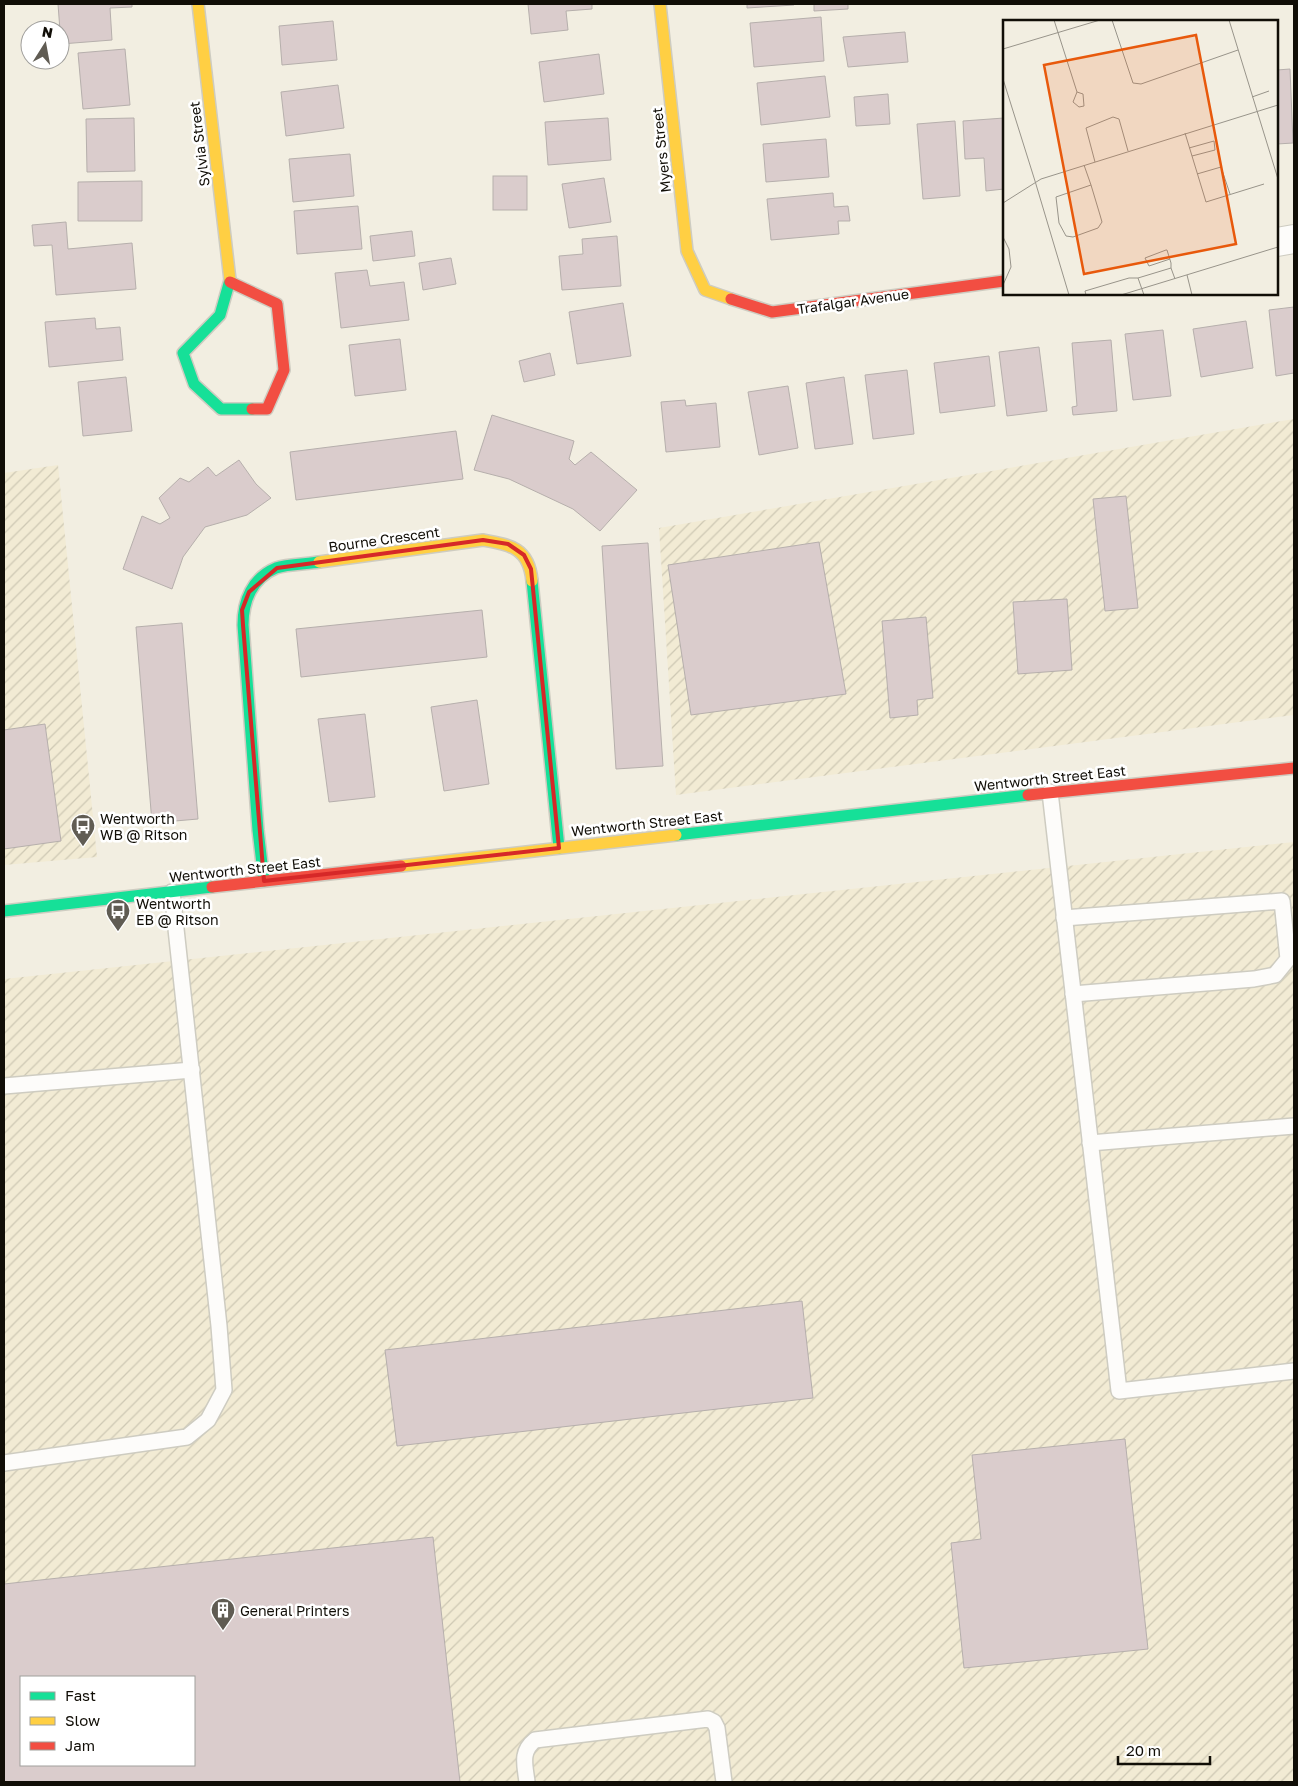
<svg xmlns="http://www.w3.org/2000/svg" width="1298" height="1786" viewBox="0 0 1298 1786" font-family="'Golos Text',sans-serif">
  <defs>
    <pattern id="industrial-furrows" width="10" height="10" patternUnits="userSpaceOnUse" patternTransform="scale(1.25)"><rect width="10" height="10" fill="#f2ebd4"/><path d="M-1 1l2-2M0 10L10 0M9 11l2-2" fill="none" stroke="#cec8b4"/></pattern>
  </defs>
  <rect width="100%" height="100%" fill="#f2eee1"/>
  <!-- industrial -->
  <g fill="url(#industrial-furrows)" fill-rule="evenodd">
    <path d="M1294,419V715L676,795L659,528Z"/>
    <path d="M58,465L97,857L4,865V473Z"/>
    <path d="M1294,842V1782H4V979ZM21,1677H194V1765H21Z"/>
  </g>
  <!-- building -->
  <g fill="#dacccc" stroke="#b6afac" fill-rule="evenodd">
    <path d="M58,4H132V7L110,8L112,40L61,44Z"/>
    <path d="M528,4H592V9L566,11L568,30L531,34Z"/>
    <path d="M747,4H794V5L747,8Z"/>
    <path d="M814,4H848V9L814,11Z"/>
    <path d="M821,17L824,61L754,67L750,23Z"/>
    <path d="M333,21L337,60L282,65L279,26Z"/>
    <path d="M905,32L908,62L848,67L843,37Z"/>
    <path d="M125,49L130,105L83,109L78,53Z"/>
    <path d="M599,54L604,94L544,102L539,62Z"/>
    <path d="M1290,69L1293,143L1277,144V70Z"/>
    <path d="M825,76L830,117L761,125L757,83Z"/>
    <path d="M338,85L344,128L286,136L281,92Z"/>
    <path d="M888,94L890,124L856,126L854,97Z"/>
    <path d="M134,118L135,171L87,172L86,119Z"/>
    <path d="M608,118L611,160L548,165L545,122Z"/>
    <path d="M1004,118V189L986,191L984,158L965,159L963,121Z"/>
    <path d="M955,121L960,196L923,199L917,124Z"/>
    <path d="M826,139L829,177L766,182L763,144Z"/>
    <path d="M350,154L354,196L293,202L289,159Z"/>
    <rect x="493" y="176" width="34" height="34"/>
    <path d="M604,178L611,222L569,228L562,184Z"/>
    <path d="M142,181V221H78V182Z"/>
    <path d="M833,193L834,207L848,206L850,221H838L839,234L771,240L767,199Z"/>
    <path d="M358,206L362,249L297,254L294,211Z"/>
    <path d="M66,222L68,249L132,243L136,289L56,295L52,245L34,246L32,225Z"/>
    <path d="M412,231L415,256L373,261L370,236Z"/>
    <path d="M617,236L621,286L562,290L559,256L583,254L582,239Z"/>
    <path d="M451,258L456,284L423,290L419,263Z"/>
    <path d="M367,270L370,286L404,282L409,320L341,328L335,273Z"/>
    <path d="M623,303L631,356L577,364L569,312Z"/>
    <path d="M1294,307V373L1276,376L1269,310Z"/>
    <path d="M95,318L96,329L120,327L123,360L49,367L45,322Z"/>
    <path d="M1246,321L1253,368L1201,377L1193,329Z"/>
    <path d="M1163,330L1171,396L1133,400L1125,334Z"/>
    <path d="M400,339L406,390L355,396L349,345Z"/>
    <path d="M1111,340L1117,411L1073,415L1072,407L1077,406L1072,343Z"/>
    <path d="M1039,347L1047,411L1007,416L999,352Z"/>
    <path d="M550,353L555,375L524,382L519,361Z"/>
    <path d="M989,356L995,406L940,413L934,363Z"/>
    <path d="M907,370L914,434L873,439L865,375Z"/>
    <path d="M126,377L132,431L83,436L78,382Z"/>
    <path d="M844,377L853,444L815,449L806,383Z"/>
    <path d="M788,386L798,448L759,455L748,392Z"/>
    <path d="M685,400L686,406L716,403L720,447L666,452L661,402Z"/>
    <path d="M492,415L574,441L569,459L575,465L591,452L637,490L600,531L573,509L509,479L474,470Z"/>
    <path d="M456,431L463,479L296,500L290,452Z"/>
    <path d="M239,460L256,484L271,498L247,515L205,527L183,557L172,589L123,569L142,516L160,524L170,518L159,498L180,478L189,482L208,467L216,476Z"/>
    <path d="M1126,496L1138,608L1105,611L1093,499Z"/>
    <path d="M819,542L846,694L691,715L668,565Z"/>
    <path d="M648,543L663,766L616,769L602,546Z"/>
    <path d="M1067,599L1072,670L1018,674L1013,602Z"/>
    <path d="M482,610L487,657L301,677L296,629Z"/>
    <path d="M926,617L933,698L917,700L918,715L890,718L882,621Z"/>
    <path d="M182,623L198,819L152,823L136,627Z"/>
    <path d="M477,700L489,784L444,791L431,707Z"/>
    <path d="M365,714L375,797L329,802L318,719Z"/>
    <path d="M45,724L61,841L4,849V730Z"/>
    <path d="M802,1301L813,1398L397,1446L385,1350Z"/>
    <path d="M1125,1439L1148,1649L964,1668L951,1543L981,1539L972,1455Z"/>
    <path d="M433,1537L460,1782H4V1584ZM21,1677H194V1765H21Z"/>
  </g>
  <g fill="none" stroke-linecap="round" stroke-linejoin="round">
    <defs>
      <g id="lane">
        <path d="M1050,792L1119,1391L1294,1371"/>
        <path d="M1064,918L1282,901L1288,959L1275,975L1254,979L1073,994"/>
        <path d="M4,1086L192,1070"/>
        <path d="M1090,1143L1294,1126"/>
        <path d="M4,1463L187,1437L208,1420L224,1390L219,1326L172,892"/>
        <path d="M527,1782C525,1765 520,1752 535,1740L708,1719L714,1722L717,1728L724,1782"/>
      </g>
      <path id="street" d="M1277,242L1294,239"/>
      <g id="fast">
        <path d="M230,280L220,315L183,353L194,384L221,409H252"/>
        <path d="M532,581L559,848"/>
        <path d="M676,835L1028,795"/>
        <path d="M264,881L258,830L243,625C243,601 252,578 276,568C287,564 307,564 319,562"/>
        <path d="M4,911L212,887"/>
      </g>
      <g id="slow">
        <path d="M198,4L230,280"/>
        <path d="M660,4L687,251L705,290L731,299"/>
        <path d="M319,562L483,540C511,545 529,548 532,581"/>
        <path d="M401,866L676,835"/>
      </g>
      <g id="jam">
        <path d="M230,282L277,304L284,370L267,409H252"/>
        <path d="M731,299L772,312L1004,281"/>
        <path d="M1028,795L1294,768"/>
        <path d="M212,887L401,866"/>
      </g>
    </defs>
    <!-- lane casing -->
    <use href="#lane" stroke="#ceccc1" stroke-width="18"/>
    <!-- street casing -->
    <use href="#street" stroke="#ceccc1" stroke-width="30"/>
    <!-- fast casing -->
    <use href="#fast" stroke="#ceccc1" stroke-width="14"/>
    <!-- slow casing -->
    <use href="#slow" stroke="#ceccc1" stroke-width="14"/>
    <!-- jam casing -->
    <use href="#jam" stroke="#ceccc1" stroke-width="14"/>
    <!-- lane -->
    <use href="#lane" stroke="#fdfcfa" stroke-width="15"/>
    <!-- street -->
    <use href="#street" stroke="#fdfcfa" stroke-width="28"/>
    <!-- fast -->
    <use href="#fast" stroke="#16e098" stroke-width="11"/>
    <!-- slow -->
    <use href="#slow" stroke="#ffcf43" stroke-width="11"/>
    <!-- jam -->
    <use href="#jam" stroke="#f24e42" stroke-width="11"/>
  </g>
  <!-- marked area -->
  <path fill="none" stroke="#d62828" stroke-width="4" stroke-linejoin="round" d="M483,540L508,544L524,555L531,569L559,848L264,881L243,625L242,610L249,592L277,568Z"/>
  <!-- icons -->
  <defs>
    <symbol id="bus-pin" viewBox="-11 -11 22 30"><path d="M0 17L-7.5 6A9.5 9.5 0 1 1 7.5 6Z" fill="#605c53" stroke="#fff"/><path d="M-5-6H5V4H4V6H2V4H-2V6H-4V4H-5ZM-3.5-4V0h7V-4ZM-3.5 1.2v1.5H-2V1.2ZM2 1.2v1.5H3.5V1.2Z" fill="#fff"/></symbol>
    <symbol id="building-pin" viewBox="-11 -11 22 30"><path d="M0 17L-7.5 6A9.5 9.5 0 1 1 7.5 6Z" fill="#605c53" stroke="#fff"/><path d="M-4-6H4V6H1V3H-1V6H-4ZM-2.5-4.3h1.7v1.8h-1.7ZM.8-4.3h1.7v1.8H.8ZM-2.5-1h1.7V.8h-1.7ZM.8-1h1.7V.8H.8Z" fill="#fff"/></symbol>
  </defs>
  <g fill-rule="evenodd">
    <use href="#bus-pin" x="69" y="812" width="28" height="38"/>
    <use href="#bus-pin" x="104" y="897" width="28" height="38"/>
    <use href="#building-pin" x="209" y="1596" width="28" height="38"/>
  </g>
  <g text-anchor="middle" dominant-baseline="central" stroke-width="5" stroke-linejoin="round" paint-order="stroke">
    <!-- street labels -->
    <g font-size="14" fill="#110e07" stroke="#fff">
      <text transform="translate(199 144) rotate(-97)">Sylvia Street</text>
      <text transform="translate(661 150) rotate(-96)">Myers Street</text>
      <text transform="translate(853 301) rotate(-8)">Trafalgar Avenue</text>
      <text transform="translate(384 539) rotate(-8)">Bourne Crescent</text>
      <text transform="translate(1050 778) rotate(-6)">Wentworth Street East</text>
      <text transform="translate(647 823) rotate(-6)">Wentworth Street East</text>
      <text transform="translate(245 869) rotate(-6)">Wentworth Street East</text>
    </g>
    <!-- poi labels -->
    <g font-size="14" fill="#110e07" stroke="#fff" text-anchor="start">
      <text x="100" y="818">Wentworth<tspan x="100" dy="16">WB @ Ritson</tspan></text>
      <text x="136" y="903">Wentworth<tspan x="136" dy="16">EB @ Ritson</tspan></text>
      <text x="240" y="1610">General Printers</text>
    </g>
  </g>
  <!-- overview -->
  <g transform="translate(1003 20)">
    <rect width="275" height="275" fill="#f2eee1"/>
    <path fill="none" stroke="#98948a" stroke-width="1" d="M51,0L74,72L70,82L76,87L81,86L80,74L74,72M109,0L130,63L138,64L235,30M226,0L275,159M0,29L97,0M0,59L32,161M249,77L266,71M182,113L203,182L261,164M186,128L211,121L212,130L189,136M92,142L83,108L110,97L116,99L125,131M81,145L88,165L97,195L99,202L95,208L70,217L63,216L56,203L53,177L88,165M194,154L218,147L227,174M32,161L66,275M0,183L38,159L275,85M0,217L6,229L8,247L0,265M167,239L146,246L142,238L163,230H164L168,243V248M184,255L189,275M83,275L82,271L126,258H135M118,275L275,227M141,275L135,258L168,248L172,259"/>
    <path fill="#e8590c" fill-opacity="0.15" stroke="#e8590c" stroke-width="2.5" d="M193,15L233,224L81,254L41,45Z"/>
    <rect width="275" height="275" fill="none" stroke="#110e07" stroke-width="2.5"/>
  </g>
  <!-- border -->
  <rect width="1298" height="1786" fill="none" stroke="#110e07" stroke-width="10"/>
  <!-- legend -->
  <rect x="20" y="1676" width="175" height="90" fill="#ffffff" stroke="#a09f9c"/>
  <rect x="30" y="1692" width="25" height="8" fill="#16e098" stroke="#a09f9c"/>
  <text x="65" y="1701" font-size="15" fill="#110e07">Fast</text>
  <rect x="30" y="1717" width="25" height="8" fill="#ffcf43" stroke="#a09f9c"/>
  <text x="65" y="1726" font-size="15" fill="#110e07">Slow</text>
  <rect x="30" y="1742" width="25" height="8" fill="#f24e42" stroke="#a09f9c"/>
  <text x="65" y="1751" font-size="15" fill="#110e07">Jam</text>
  <!-- north arrow -->
  <g transform="translate(45 45) rotate(11)"><circle r="24" fill="#ffffff" stroke="#a09f9c"/>
  <path d="M0-4L9 19L0 12L-9 19Z" fill="#605c53"/>
  <text y="-8" font-size="14" font-weight="bold" text-anchor="middle" fill="#110e07">N</text>
  </g>
  <!-- scale -->
  <path d="M1118 1756v8h92v-8" fill="none" stroke="#110e07" stroke-width="2.5"/>
  <text x="1126" y="1756" font-size="15" fill="#110e07" stroke="#ffffff" stroke-width="4" paint-order="stroke">20 m</text>
</svg>
